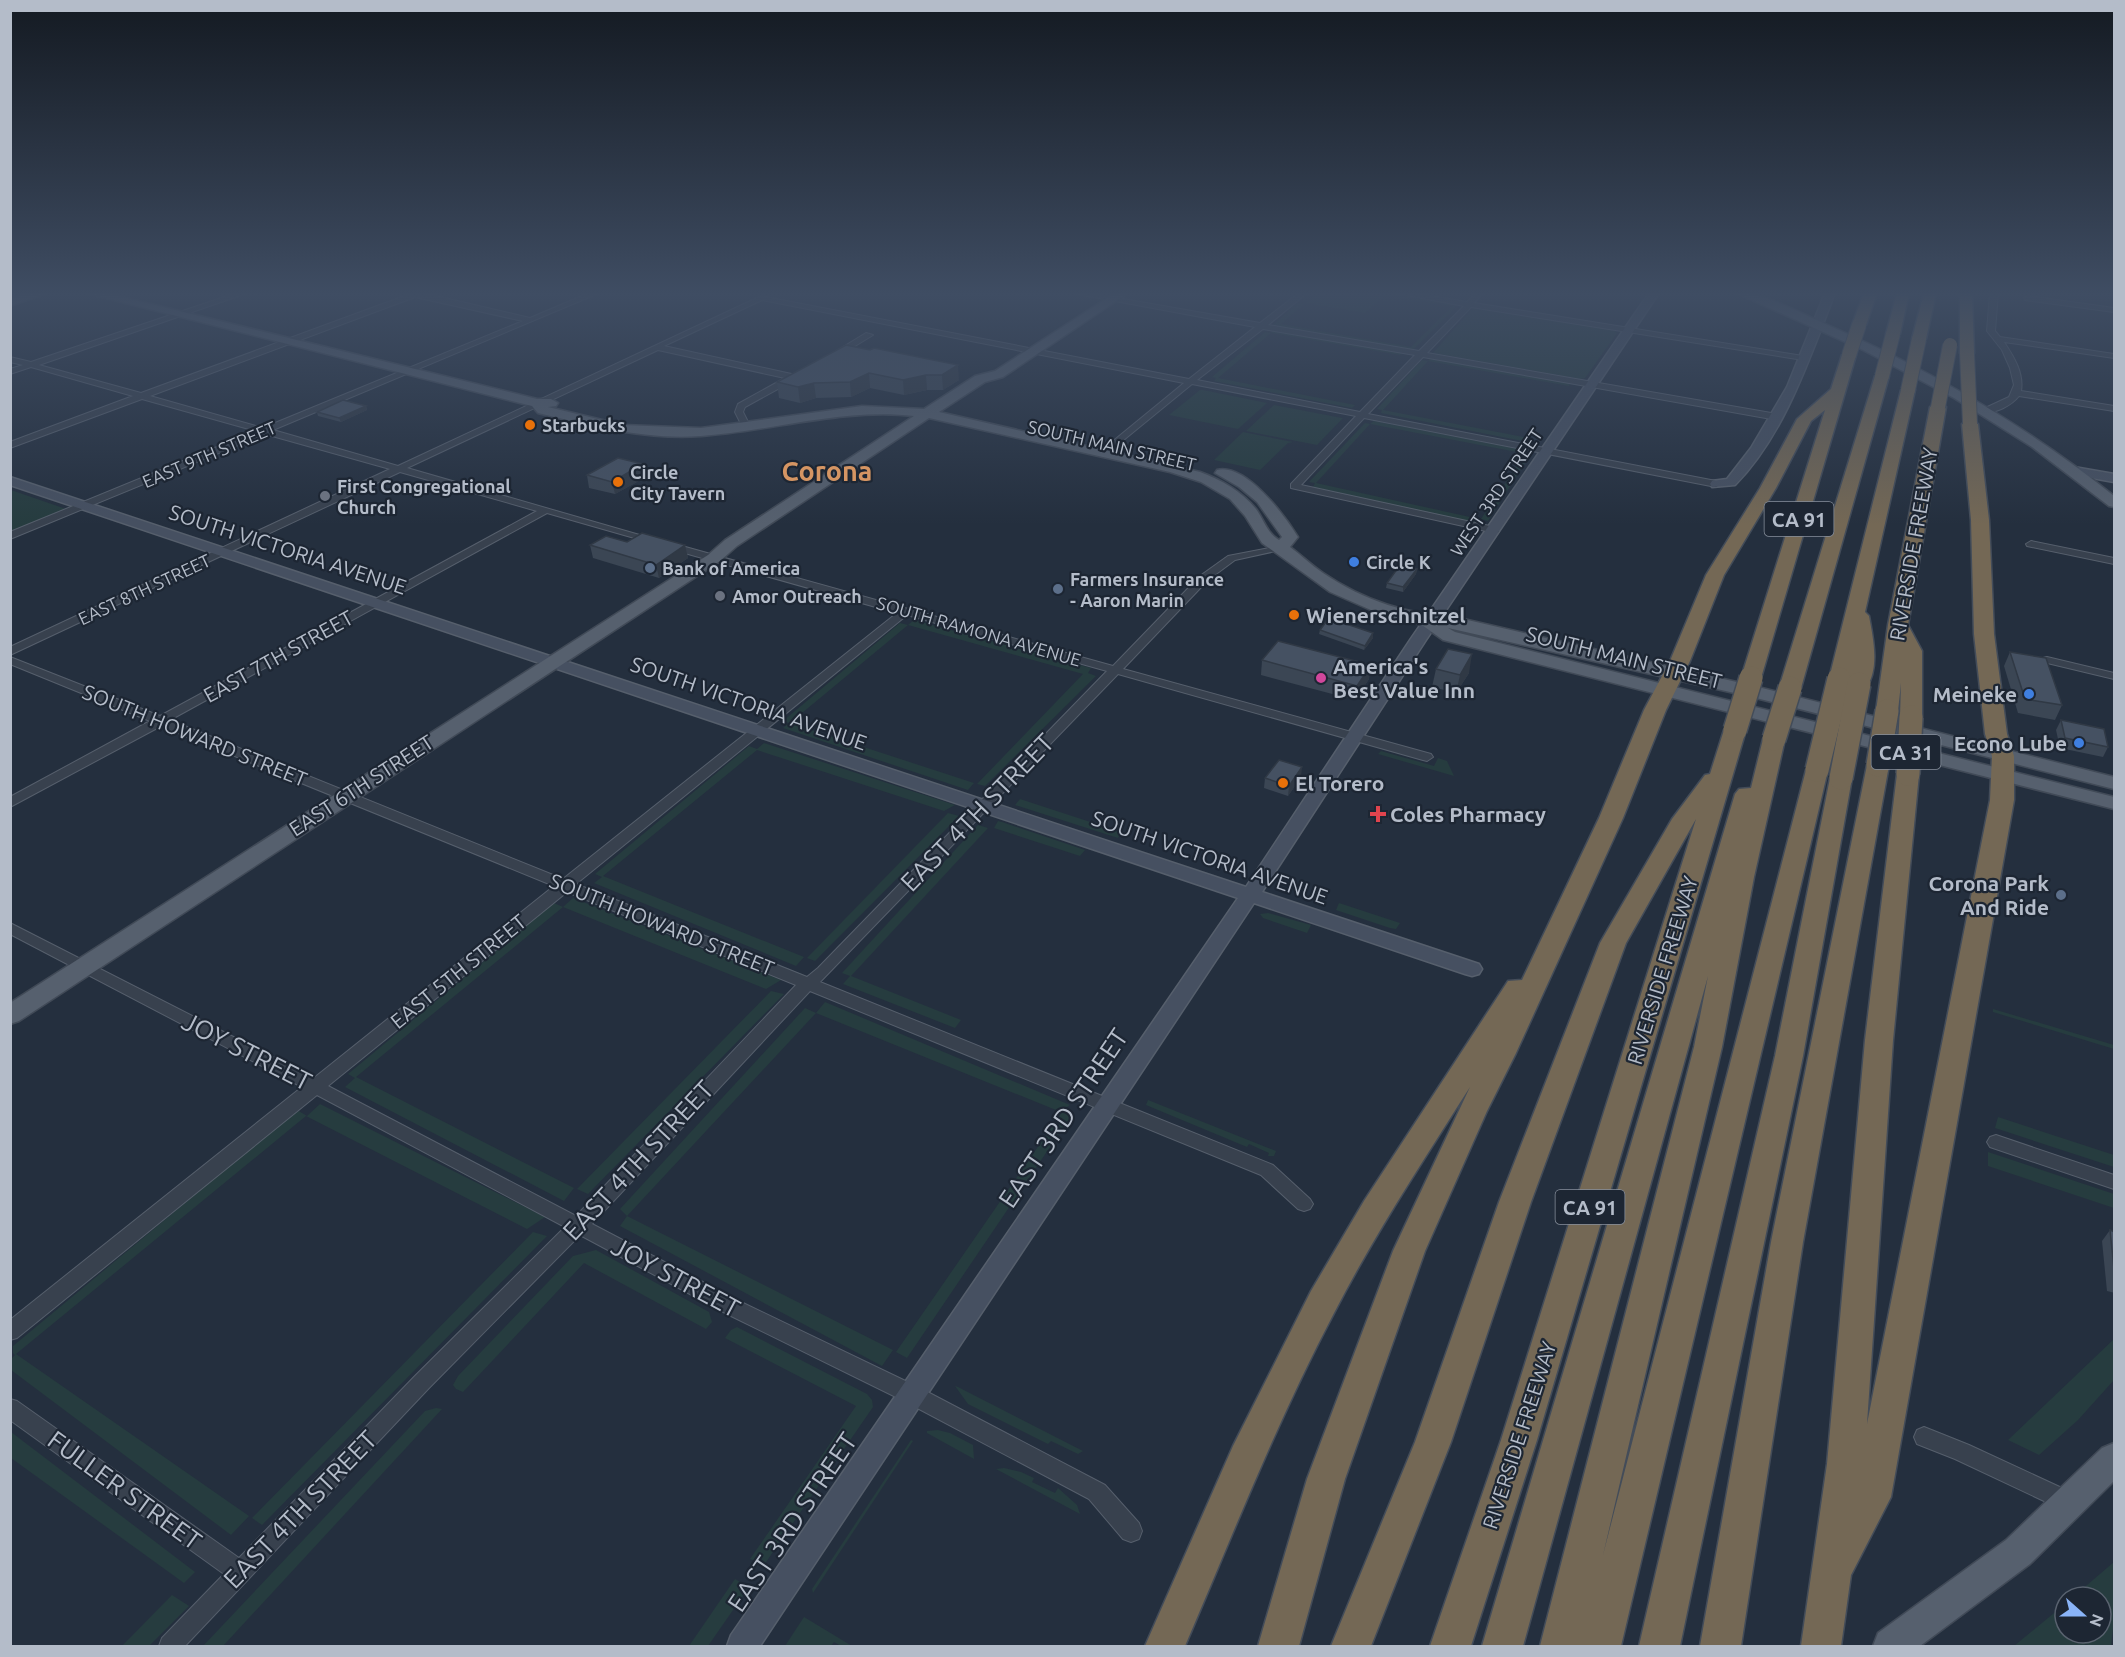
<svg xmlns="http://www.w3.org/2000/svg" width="2125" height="1657" viewBox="0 0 2125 1657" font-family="Ubuntu,sans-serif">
  <rect width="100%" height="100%" fill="#242f3e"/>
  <!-- green -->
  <g fill="#263c3f">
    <path d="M1318,293L1385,295L1365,313L1306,303Z"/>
    <path d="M1391,294L1458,305L1413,350L1273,325L1298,303L1304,304L1281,324L1411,347L1452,306L1389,296Z"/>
    <path d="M1477,308L1611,329L1617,333L1585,378L1581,379L1433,353L1472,309Z"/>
    <path d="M1274,330L1402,353L1400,355L1271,333L1218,378L1355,405L1352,408L1214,381L1216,378L1212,377L1265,332L1271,333Z"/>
    <path d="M1430,358L1570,383L1569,386L1428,361L1383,410L1534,439L1532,443L1381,413L1382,410L1377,409L1422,360L1428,361Z"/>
    <path d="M1200,390H1203L1267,403L1238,429L1169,415Z"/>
    <path d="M1274,405L1342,418H1343L1317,445L1246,431Z"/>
    <path d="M1374,421L1524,450L1522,453L1370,424L1316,483L1479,519L1477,523L1313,487L1315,483L1309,482L1365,423L1370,424Z"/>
    <path d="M1243,432L1293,442L1288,443L1260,470L1214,460Z"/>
    <path d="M1525,454L1530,455L1488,521L1481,519Z"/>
    <path d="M11,490L66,509L11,532Z"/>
    <path d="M914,620L1091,668L1088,673L1096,676L985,786L977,784L1083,674L908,625L790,723L974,783L968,790L783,728L789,723L783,721L900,623L908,625Z"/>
    <path d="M764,743L955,805L944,811L757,750L603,876L804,957L796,966L594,883L602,877L595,874L749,746L757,749Z"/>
    <path d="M1381,751L1434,766L1438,758L1447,761L1454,776L1378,754Z"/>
    <path d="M1020,799L1121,832L1118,838L1015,805Z"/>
    <path d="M948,813L959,816L815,961L807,958Z"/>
    <path d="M998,821L1002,822L1085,850L1080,856L994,828Z"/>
    <path d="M978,825L988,828L851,976L961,1020L955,1028L843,984L850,976L842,973Z"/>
    <path d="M573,898L781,980L766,989L563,907L356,1077L574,1188L564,1201L345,1087L355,1078L348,1074L554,903L563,907Z"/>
    <path d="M1339,903L1400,923L1396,929L1390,928L1336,910Z"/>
    <path d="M1268,913L1311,925L1307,933L1263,918L1260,914Z"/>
    <path d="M771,991L784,994L588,1194L577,1189Z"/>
    <path d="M825,1002L1070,1105L1064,1109L1056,1110L816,1013L627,1216L893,1350L882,1366L620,1226L627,1216L620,1209L805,1008L816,1013Z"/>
    <path d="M1993,1009L2114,1045V1049L1993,1012Z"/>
    <path d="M1148,1100L1276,1151L1274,1156H1268L1269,1153L1249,1144L1247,1147L1146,1105Z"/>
    <path d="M320,1104L545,1217L527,1229L306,1116L16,1354L249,1516L231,1535L11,1370L10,1360L15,1355L13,1353V1346L297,1110L307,1116Z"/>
    <path d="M1062,1112L1071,1116L907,1358L896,1352Z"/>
    <path d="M1998,1117L2114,1155V1167L1995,1128Z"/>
    <path d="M1988,1152L2114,1194V1208L1988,1166Z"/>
    <path d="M533,1232L547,1236L262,1525L252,1518Z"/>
    <path d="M596,1250L709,1312L712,1322L706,1329L584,1263L463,1392L456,1389L453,1385L458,1376L573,1256Z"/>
    <path d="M737,1327L867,1394L872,1400L873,1407L764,1565L750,1559L856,1406L725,1338L731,1330Z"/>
    <path d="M2114,1339V1380L2078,1420L2039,1455L2008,1440Z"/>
    <path d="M955,1386L958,1387L1083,1451L1078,1454L1051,1441L1048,1444L968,1404Z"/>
    <path d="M436,1408L442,1409L223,1646H203L425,1411Z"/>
    <path d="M938,1430L950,1433L973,1445L974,1459L927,1433V1431Z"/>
    <path d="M11,1432L195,1572L184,1583L11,1458Z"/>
    <path d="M911,1440L913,1441L813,1593L812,1589Z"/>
    <path d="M1004,1468L1021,1472L1034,1478L1032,1482L1055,1493L1058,1488L1077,1505L1080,1514L996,1469Z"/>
    <path d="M2114,1562V1621L2111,1646H2091L2086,1644L2083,1646H2014L2065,1604V1633H2101V1597H2073Z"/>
    <path d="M735,1579L749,1587L708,1646H689Z"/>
    <path d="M172,1595L189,1606L149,1646H122Z"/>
    <path d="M804,1617L852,1646H841L834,1642L831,1646H785Z"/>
  </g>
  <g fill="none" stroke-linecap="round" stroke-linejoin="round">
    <defs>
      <g id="street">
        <path d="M236,293H247L39,365L141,393L407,295V293H423L530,318L589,293H599L273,430L398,466L761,296L1189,379L1255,327L1072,293H1089L1260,323L1299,293H1307L1268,325L1419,351L1464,306L1395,293H1413L1467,302L1476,293H1483L1474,303L1803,356L1807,358L1803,360L1471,307L1427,353L1777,414L1781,417L1777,420L1423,357L1368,414L1716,481L1721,484L1716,487L1364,418L1301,485L1499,528V532L1495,533L1291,488V484L1356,416L1192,384L1104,456L1101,455V451L1184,383L762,300L664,346L796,375V379L745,407L743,412L750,426L749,428H743L735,412L738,404L785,378L658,350L407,468L657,540L652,543L547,513L170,720L563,879L897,613L667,548V544L671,543L1113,666L1200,576L1228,556L1285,545V549L1235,560L1208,580L1123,669L1431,754L1433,757L1427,761L1423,760L1118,674L820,982L1273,1165L1310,1199L1313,1204L1310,1209L1304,1211L1298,1209L1261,1175L810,991L592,1224L743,1303L918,1387L1105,1485L1139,1523L1142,1531L1139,1539L1131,1542L1123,1539L1089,1499L904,1401L729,1315L580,1235L429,1388L185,1646H159L162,1638L224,1574L10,1420V1399L17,1401L239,1558L415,1376L565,1227L317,1095L17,1338L10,1340V1320L302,1087L10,934V923L314,1078L554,886L161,726L10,807V797L150,721L10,664V657L160,716L537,511L400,472L10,655V647L390,469L265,434L10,539V532L256,431L142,399L10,448V442L133,396L31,367L10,374V369L23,365L10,362V357L31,362ZM415,297L523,321L263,428L150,396ZM1263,329L1415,355L1360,412L1197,380ZM907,615L1107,671L818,968L807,977L576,884ZM567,892L796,985L576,1216L328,1086Z"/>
        <path d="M1990,293H1998L1995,331L2000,337L2114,354V358L2004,342C2014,357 2024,373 2021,391L2114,406V411L2019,396C2011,406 1996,413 1983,413V409L2009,397L2014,385L2010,368L2002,350L1987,331Z"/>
        <path d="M2028,296L2114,308V312L2025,300L2024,298Z"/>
        <path d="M866,333L873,335L837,357L830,355Z"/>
        <path d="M2031,541L2114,558V564L2027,546L2026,544Z"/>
        <path d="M2047,657L2114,673V679L2043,662V658Z"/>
        <path d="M1996,1135L2114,1175V1189L1990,1147L1987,1142L1990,1137Z"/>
        <path d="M1924,1427L1969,1445L2077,1495L2080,1502L2077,1509L2069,1512L2061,1509L1955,1459L1917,1444L1914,1437L1917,1430Z"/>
      </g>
      <g id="secondary">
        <path d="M1649,293H1659L1426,640L1262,892L1479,964L1482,969L1479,974L1472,976L1465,974L1254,903L760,1646H727L731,1635L1238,898L10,485V477L1246,887L1410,640Z"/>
        <path d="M1825,293H1835C1810,357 1784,436 1735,485L1712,487L1710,484L1712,481L1727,479L1751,448L1787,387Z"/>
        <path d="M2074,467L2114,474V482L2070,474L2068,471Z"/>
      </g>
      <g id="primary">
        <path d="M29,293H47L10,306V299Z"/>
        <path d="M86,293H106L537,399H551L558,403L556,406L548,407L623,425L701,428L862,406L924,409L975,376L995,371L1115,293H1128L1003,377L985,382L939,412L1200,472C1222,480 1241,491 1256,509C1264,520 1267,533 1279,540L1282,537L1257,502L1239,487L1215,473L1217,470C1246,463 1285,516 1298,537L1290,547C1301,555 1311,565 1323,573C1364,601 1410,615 1459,618L1754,686L2114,777V789L1752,697L1448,628L1455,632L2114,797V809L1443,640L1422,625L1380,614L1330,592L1262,543L1245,516L1230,499L1201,482L1170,472L929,418L737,546L720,561L19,1021L10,1024V1003L708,555L725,540L914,416C842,408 772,431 701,436C645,440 592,426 538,413L532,406Z"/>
        <path d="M1736,293C1765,293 1794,310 1821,322C1927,368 2024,424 2114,496V507L2109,506L2032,447L1954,398L1863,350Z"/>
        <path d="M2114,1443V1481L2030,1564L1920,1646H1873L1878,1633L2006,1540L2102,1448Z"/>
      </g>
      <g id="highway">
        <path d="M1864,293H1877L1866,325L1859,329L1852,325Z"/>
        <path d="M1897,293H1909L1900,334L1893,338L1886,334Z"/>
        <path d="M1924,293H1936L1926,339L1919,343L1912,339Z"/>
        <path d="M1960,293H1972L1974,353L1967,357L1960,353Z"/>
        <path d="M1849,351L1856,355L1761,678L1758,682L1751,684L1744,682L1741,678L1825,410L1811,421L1776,488L1724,575L1690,661L1666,710L1623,818L1516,1053L1487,1111L1425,1251L1345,1479L1299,1646H1258L1307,1479L1393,1251L1470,1087C1423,1161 1374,1235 1334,1313C1277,1421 1233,1534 1185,1646H1145L1233,1446L1311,1291L1364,1201L1508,981L1522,980L1599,818L1644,710L1670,661L1706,575L1760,488L1797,419L1831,389L1842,355Z"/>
        <path d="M1882,372L1889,376L1801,688L1797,692L1790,694L1783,692L1779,688L1875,376Z"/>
        <path d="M1908,386L1915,390L1865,612L1869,616C1873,638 1880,668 1866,688L1859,690L1852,688L1849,684L1850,675L1846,683L1839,685L1832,683L1829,679L1901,390Z"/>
        <path d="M1938,402L1946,407L1908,625L1922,651V717L1919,722L1911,723L1903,722L1900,717L1901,683L1898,711L1895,716L1887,717L1879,716L1876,711L1888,625L1930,407Z"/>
        <path d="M1970,419L1978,424L1989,520L1994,634L2007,734L2014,756V800L1891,1497L1851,1575L1841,1646H1801L1827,1464L1865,1040L1897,774L1900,769L1908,767L1916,769L1919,774L1893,1040L1867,1424L1990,800L1992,756L1985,734L1974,634L1971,520L1962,424Z"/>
        <path d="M1735,723L1743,725L1746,730L1537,1440L1471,1646H1430L1501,1440L1696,819L1626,943L1531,1202L1451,1442L1371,1646H1331L1415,1442L1499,1202L1600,943L1672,819L1705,775L1710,774L1724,730L1727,725Z"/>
        <path d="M1774,732L1782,734L1785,739L1754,877L1722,1047L1603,1555L1806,770L1809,765L1817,763L1825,765L1828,770L1621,1646H1540L1694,1047L1708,976L1523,1646H1482L1735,794L1739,789L1751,788L1763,739L1766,734Z"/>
        <path d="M1878,758L1886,760L1889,765L1803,1242L1741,1646H1700L1771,1242L1867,765L1870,760Z"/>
        <path d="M1841,771L1849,773L1852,778L1803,1056L1680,1646H1639L1775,1056L1830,778L1833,773Z"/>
      </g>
    </defs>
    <!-- street casing -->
    <use href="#street" stroke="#565f6c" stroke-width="2"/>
    <!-- secondary casing -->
    <use href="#secondary" stroke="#565f6c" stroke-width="3"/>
    <!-- primary casing -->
    <use href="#primary" stroke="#414a57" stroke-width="3"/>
    <!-- highway casing -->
    <use href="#highway" stroke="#434c59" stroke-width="3"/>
    <!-- street -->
    <use href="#street" fill="#38414e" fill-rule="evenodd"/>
    <!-- secondary -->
    <use href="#secondary" fill="#465061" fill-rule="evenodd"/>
    <!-- primary -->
    <use href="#primary" fill="#56606e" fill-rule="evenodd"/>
    <!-- highway -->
    <use href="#highway" fill="#746855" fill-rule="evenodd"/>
    <defs>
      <g id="highway-bridge-far1">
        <path d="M1967,353L1970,424"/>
        <path d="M1849,355L1859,325"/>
        <path d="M1882,376L1893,334"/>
        <path d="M1908,390L1919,339"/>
        <path d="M1938,407L1950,345"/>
      </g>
      <g id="highway-bridge">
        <path d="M1735,730L1751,678"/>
        <path d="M1774,739L1790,688"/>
        <path d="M1878,765L1887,711"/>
        <path d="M1817,770L1839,679"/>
        <path d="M1908,774L1911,717"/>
        <path d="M1841,778L1859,684"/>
      </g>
    </defs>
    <!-- highway-bridge-far1 casing -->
    <use href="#highway-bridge-far1" stroke="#434c59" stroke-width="16" stroke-linecap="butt"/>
    <!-- highway-bridge casing -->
    <use href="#highway-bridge" stroke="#434c59" stroke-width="26" stroke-linecap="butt"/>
    <!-- highway-bridge-far1 -->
    <use href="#highway-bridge-far1" stroke="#746855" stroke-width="14"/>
    <!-- highway-bridge -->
    <use href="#highway-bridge" stroke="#746855" stroke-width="23"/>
  </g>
  <!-- wall -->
  <g fill="#3b4654">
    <path d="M846,345L959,380L943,390H927L904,395L870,388L851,397L816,398L800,403L779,398L777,382Z"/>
    <path d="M366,406L367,410L341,422L318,416L317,412Z"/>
    <path d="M643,464L646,477L615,494L589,488L587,475Z"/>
    <path d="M627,542L685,545L688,558L659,578L593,558L590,545Z"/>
    <path d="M1417,569L1416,574L1403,592L1386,588L1387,583Z"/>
    <path d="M1320,630L1373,633V638L1364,650L1319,634Z"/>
    <path d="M2010,652L2062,705L2055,720L2018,713L2004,666Z"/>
    <path d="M1262,660L1369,679L1355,700L1261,675Z"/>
    <path d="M1436,669L1469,673L1456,693L1432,687Z"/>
    <path d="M2061,720L2108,747L2103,757L2060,748L2056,730Z"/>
    <path d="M1301,777L1288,796L1264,788L1265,778Z"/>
    <path d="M2110,1230L2115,1232V1293L2107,1291L2102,1241Z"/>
  </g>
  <!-- shaded-wall -->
  <g fill="#303945">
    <path d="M958,365L959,380L943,390L942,375Z"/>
    <path d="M869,373L870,388L851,397L850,382Z"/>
    <path d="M926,375L927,390L904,395L903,380Z"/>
    <path d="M814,383L816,398L800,403L798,387Z"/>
    <path d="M366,406L367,410L341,422L339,418Z"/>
    <path d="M643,464L646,477L615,494L612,482Z"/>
    <path d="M685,545L688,558L659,578L656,565Z"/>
    <path d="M1417,569L1416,574L1403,592V587Z"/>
    <path d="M1373,633V638L1364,650L1365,646Z"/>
    <path d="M1472,654L1469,673L1456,693L1460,675Z"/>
    <path d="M1371,665L1369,679L1355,700L1357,686Z"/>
    <path d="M1302,767L1301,777L1288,796L1289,786Z"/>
  </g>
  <!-- building -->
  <g fill="#455162" stroke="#303945" stroke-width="1.5">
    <path d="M846,345L870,350L874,348L958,365L942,375H926L903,380L869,373L850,382L814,383L798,387L777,382Z"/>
    <path d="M343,400L366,406L339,418L317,412Z"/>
    <path d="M618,458L643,464L612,482L587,475Z"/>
    <path d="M642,533L685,545L656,565L590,545L606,536L627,542Z"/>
    <path d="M1400,565L1417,569L1403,587L1387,583Z"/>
    <path d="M1329,618L1373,633L1365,646L1320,630Z"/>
    <path d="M1278,641L1371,665L1357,686L1262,660Z"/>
    <path d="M1448,649L1472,654L1460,675L1436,669Z"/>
    <path d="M2010,652L2046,658L2062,705L2025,699Z"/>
    <path d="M2061,720L2104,729L2108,747L2065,738Z"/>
    <path d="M1279,760L1302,767L1289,786L1265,778Z"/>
    <path d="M2110,1230L2115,1232V1278Z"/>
  </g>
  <!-- sky -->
  <linearGradient id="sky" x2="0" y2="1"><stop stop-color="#141a22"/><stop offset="0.56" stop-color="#3f4d63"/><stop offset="1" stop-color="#3f4d63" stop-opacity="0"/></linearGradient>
  <rect width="2125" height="525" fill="url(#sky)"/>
  <!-- markers -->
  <g fill="#e8710a" stroke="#1d2633" stroke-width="2">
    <circle cx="530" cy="425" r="6"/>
    <circle cx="618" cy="482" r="6"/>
    <circle cx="1294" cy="615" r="6"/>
    <circle cx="1283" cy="783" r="6"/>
  </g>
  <g fill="#6b7280" stroke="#1d2633" stroke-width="2">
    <circle cx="325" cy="496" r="6"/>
    <circle cx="720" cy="596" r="6"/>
  </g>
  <g fill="#3f7fe0" stroke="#1d2633" stroke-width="2">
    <circle cx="1354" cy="562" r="6"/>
    <circle cx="2029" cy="694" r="6"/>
    <circle cx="2079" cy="743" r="6"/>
  </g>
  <g fill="#5c6f8a" stroke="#1d2633" stroke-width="2">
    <circle cx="650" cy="568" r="6"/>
    <circle cx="1058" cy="589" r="6"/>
    <circle cx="2061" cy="895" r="6"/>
  </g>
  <circle fill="#d1479c" stroke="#1d2633" stroke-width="2" cx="1321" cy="678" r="6"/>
  <path fill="#e0444e" stroke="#1d2633" stroke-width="2" d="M1375 805h6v6h6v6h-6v6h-6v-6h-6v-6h6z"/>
  <g text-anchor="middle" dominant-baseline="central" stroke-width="4.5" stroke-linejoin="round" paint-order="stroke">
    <!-- far-poi labels -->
    <g font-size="18" font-weight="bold" fill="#b4bcc9" stroke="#1d2633" text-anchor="start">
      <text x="542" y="425">Starbucks</text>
      <text x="630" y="472">Circle<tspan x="630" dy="21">City Tavern</tspan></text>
      <text x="337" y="486">First Congregational<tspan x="337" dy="21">Church</tspan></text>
      <text x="1366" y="562">Circle K</text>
      <text x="662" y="568">Bank of America</text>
      <text x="1070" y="579">Farmers Insurance<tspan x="1070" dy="21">- Aaron Marin</tspan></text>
      <text x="732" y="596">Amor Outreach</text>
    </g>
    <!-- far-street labels -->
    <g font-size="18" fill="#b4bcc9" stroke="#1d2633">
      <text transform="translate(1112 445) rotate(13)">SOUTH MAIN STREET</text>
      <text transform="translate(209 454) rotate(-23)">EAST 9TH STREET</text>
      <text transform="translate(1496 492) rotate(-56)">WEST 3RD STREET</text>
      <text transform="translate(144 589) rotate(-25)">EAST 8TH STREET</text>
      <text transform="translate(979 631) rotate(16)">SOUTH RAMONA AVENUE</text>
    </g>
    <!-- shield labels -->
    <g fill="#1d2633" stroke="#878f9c" stroke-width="1.5">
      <rect x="1764.5" y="502" width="69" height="34" rx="4.5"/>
      <rect x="1871.5" y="735" width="69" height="34" rx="4.5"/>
      <rect x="1555.5" y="1190" width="69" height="34" rx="4.5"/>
    </g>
    <g font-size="20" font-weight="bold" fill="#b4bcc9">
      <text x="1799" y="519">CA 91</text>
      <text x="1906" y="752">CA 31</text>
      <text x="1590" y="1207">CA 91</text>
    </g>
    <!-- street labels -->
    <g font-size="21" fill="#b4bcc9" stroke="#1d2633">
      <text transform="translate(1913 544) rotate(-80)">RIVERSIDE FREEWAY</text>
      <text transform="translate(288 549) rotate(18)">SOUTH VICTORIA AVENUE</text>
      <text transform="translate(278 656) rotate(-29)">EAST 7TH STREET</text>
      <text transform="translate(1624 657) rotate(14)">SOUTH MAIN STREET</text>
      <text transform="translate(749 703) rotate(19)">SOUTH VICTORIA AVENUE</text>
      <text transform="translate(195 735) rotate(22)">SOUTH HOWARD STREET</text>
      <text transform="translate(361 785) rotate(-33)">EAST 6TH STREET</text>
      <text transform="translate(1210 857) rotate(19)">SOUTH VICTORIA AVENUE</text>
      <text transform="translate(662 924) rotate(22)">SOUTH HOWARD STREET</text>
      <text transform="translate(1662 970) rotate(-73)">RIVERSIDE FREEWAY</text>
      <text transform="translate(458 971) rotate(-39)">EAST 5TH STREET</text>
      <text transform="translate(1519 1435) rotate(-72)">RIVERSIDE FREEWAY</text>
    </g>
    <!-- poi labels -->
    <g font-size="21" font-weight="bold" fill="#b4bcc9" stroke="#1d2633" text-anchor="start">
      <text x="1306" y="615">Wienerschnitzel</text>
      <text x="1333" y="666">America's<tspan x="1333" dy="24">Best Value Inn</tspan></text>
      <text x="2017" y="694" text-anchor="end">Meineke</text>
      <text x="2067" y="743" text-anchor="end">Econo Lube</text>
      <text x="1295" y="783">El Torero</text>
      <text x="1390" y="814">Coles Pharmacy</text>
      <text x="2049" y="883" text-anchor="end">Corona Park<tspan x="2049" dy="24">And Ride</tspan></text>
    </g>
    <!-- near-street labels -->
    <g font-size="26" fill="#b4bcc9" stroke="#1d2633">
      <text transform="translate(977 812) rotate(-46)">EAST 4TH STREET</text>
      <text transform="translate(247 1051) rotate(27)">JOY STREET</text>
      <text transform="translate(1063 1118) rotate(-56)">EAST 3RD STREET</text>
      <text transform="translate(638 1160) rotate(-47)">EAST 4TH STREET</text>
      <text transform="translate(676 1277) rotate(28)">JOY STREET</text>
      <text transform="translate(125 1490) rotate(36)">FULLER STREET</text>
      <text transform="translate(300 1509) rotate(-46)">EAST 4TH STREET</text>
      <text transform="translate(792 1522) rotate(-56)">EAST 3RD STREET</text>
    </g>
    <!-- far-town labels -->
    <g font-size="27" font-weight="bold" fill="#d59563" stroke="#1d2633">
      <text x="827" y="471">Corona</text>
    </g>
  </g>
  <!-- border -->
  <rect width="2125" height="1657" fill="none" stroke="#b4bcc9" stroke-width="24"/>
  <!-- north arrow -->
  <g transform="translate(2083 1615) rotate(111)"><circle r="28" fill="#1d2633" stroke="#59626f" stroke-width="1.5"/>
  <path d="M0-4.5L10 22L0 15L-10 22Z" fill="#8ab4f8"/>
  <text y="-9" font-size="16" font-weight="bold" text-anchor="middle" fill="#b4bcc9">N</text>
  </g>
</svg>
